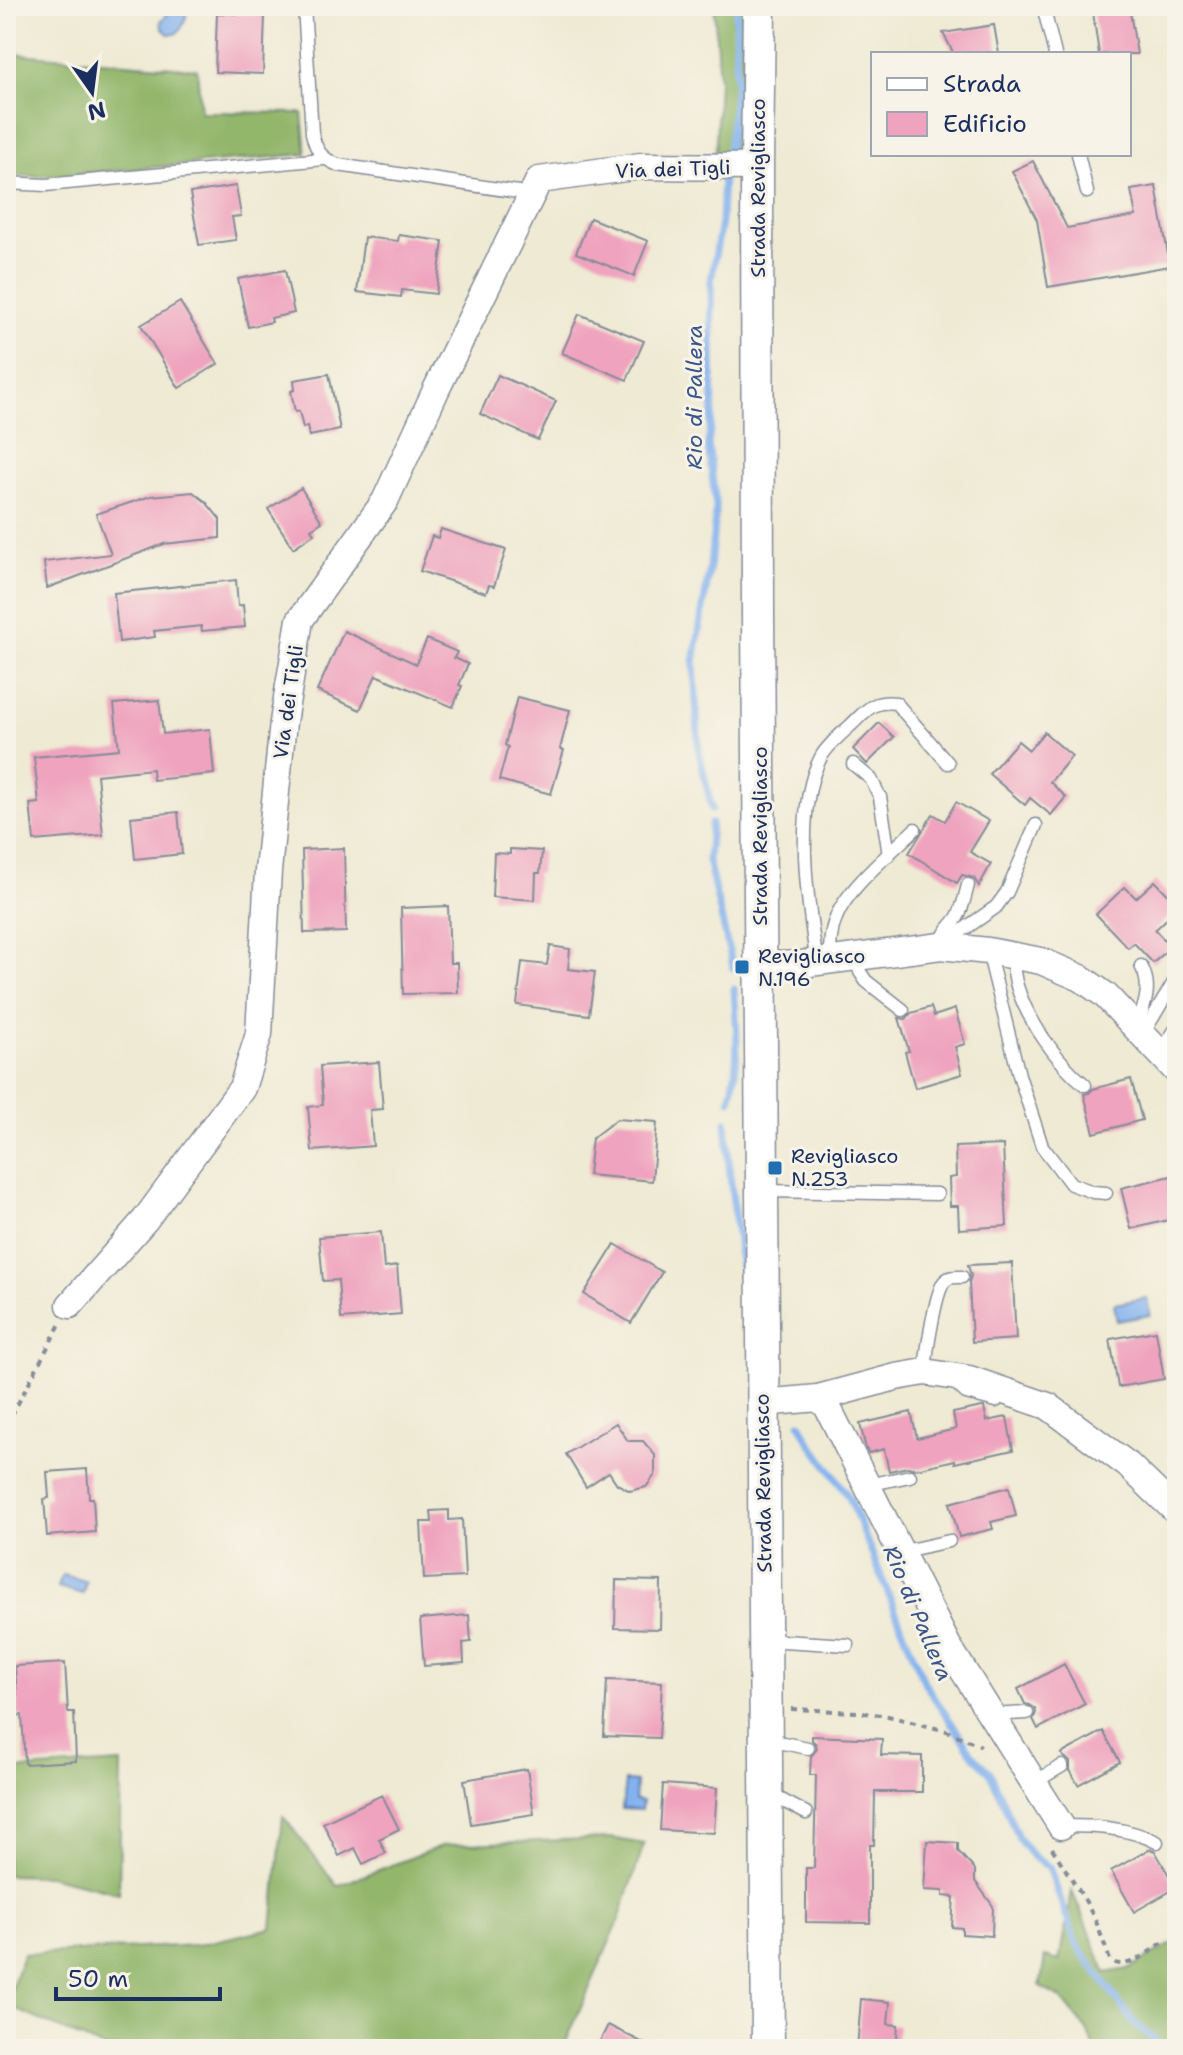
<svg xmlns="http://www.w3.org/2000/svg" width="1183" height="2055" viewBox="0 0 1183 2055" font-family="'Shantell Sans',sans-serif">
  <rect width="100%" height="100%" fill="#f7f3e8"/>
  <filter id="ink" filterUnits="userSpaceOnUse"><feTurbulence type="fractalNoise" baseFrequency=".0125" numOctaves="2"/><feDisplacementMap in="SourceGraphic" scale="16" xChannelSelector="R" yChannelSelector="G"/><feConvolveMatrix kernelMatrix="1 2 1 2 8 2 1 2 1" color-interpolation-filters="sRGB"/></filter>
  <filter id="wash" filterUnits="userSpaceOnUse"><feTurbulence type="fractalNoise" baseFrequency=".006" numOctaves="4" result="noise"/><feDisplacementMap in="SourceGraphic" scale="32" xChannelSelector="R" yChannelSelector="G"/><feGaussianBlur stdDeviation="1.8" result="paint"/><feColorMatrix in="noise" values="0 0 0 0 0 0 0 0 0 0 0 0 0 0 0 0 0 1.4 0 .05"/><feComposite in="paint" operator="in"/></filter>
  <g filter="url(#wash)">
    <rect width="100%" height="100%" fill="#efead3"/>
    <!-- forest -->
    <g fill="#92b66a" stroke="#567264" stroke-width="2">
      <path d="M714,6H743V161L715,160L719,81Z"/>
      <path d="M6,53L197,69L201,112L302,113L306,154L51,176H6Z"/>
      <path d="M121,1763L119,1893L48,1876L6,1875V1770Z"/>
      <path d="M283,1816L337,1886L444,1845L610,1838L644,1844L619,1920L563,2049H330L326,2047L324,2049H106L6,2005L23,1954L197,1945L272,1928Z"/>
      <path d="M1072,1891L1106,1973L1128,1969L1177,1941V2049H1095L1087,2030L1061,1998L1040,1987L1045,1957L1059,1961Z"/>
    </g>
    <!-- water -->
    <g fill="#84b2ee" stroke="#5070a6" stroke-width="2">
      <path d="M168,6H187C187,18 185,25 176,34H168L162,27L161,21L167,15Z"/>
      <path d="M1147,1298L1150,1315L1117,1321L1114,1304Z"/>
      <path d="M62,1575L86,1581L83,1594L58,1587Z"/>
      <path d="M625,1781L636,1782L635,1800L642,1801L641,1810L622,1809Z"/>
    </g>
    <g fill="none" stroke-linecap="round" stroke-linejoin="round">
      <!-- stream -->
      <g stroke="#84b2ee" stroke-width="7">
        <path d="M728,155L736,86V6"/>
        <path d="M712,809L699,752L694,662L710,566L716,507L708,444L713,412L711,281L721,222L723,174"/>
        <path d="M711,824L708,860L733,968"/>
        <path d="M730,1100C740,1063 737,1026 734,989"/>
        <path d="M726,1122L730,1176L747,1313"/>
        <path d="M800,1423L808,1439L849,1497L925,1684L974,1756L990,1772L1019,1839L1033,1857L1049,1867L1076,1944L1133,2022L1165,2049"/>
      </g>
    </g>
    <g id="blocks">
      <!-- building -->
      <g fill="#efa3be">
        <path d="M1092,6H1129L1137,54H1099Z"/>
        <path d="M217,13L265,15L263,74L215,72Z"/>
        <path d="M994,25L999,54H954L943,33Z"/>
        <path d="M1033,161L1067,228L1136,216L1131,190L1156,186L1170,266L1048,287L1037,220L1012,171Z"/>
        <path d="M236,186L241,216L232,217L236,240L199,245L190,193Z"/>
        <path d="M590,218L648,241L634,276L576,253Z"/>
        <path d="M399,235L443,241L436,294L402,290L401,297L357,292L364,237L398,241Z"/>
        <path d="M285,270L294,313L271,318L272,322L248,327L238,279Z"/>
        <path d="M180,302L218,364L179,388L141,325Z"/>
        <path d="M579,314L644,341L627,380L562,353Z"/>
        <path d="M329,374L340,430L309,436L307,426L303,428L299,411L295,412L291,391L295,390L294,380Z"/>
        <path d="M498,375L556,401L538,440L480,414Z"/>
        <path d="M301,488L322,522L311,529L314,534L293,548L268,509Z"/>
        <path d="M193,492L206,502L220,519V538L164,544L47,588L44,562L111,554L96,514L151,496Z"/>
        <path d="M441,529L506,550L494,586L489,585L486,593L420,571L432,536L438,538Z"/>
        <path d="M236,580L238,606L243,605L245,627L202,631L201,626L154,631L155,637L119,642L114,593Z"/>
        <path d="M344,631L416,664L427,639L457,652L454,658L468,664L459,685L462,686L453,707L376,675L360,710L317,691Z"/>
        <path d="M517,697L570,710L560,749L564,750L551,794L499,780L508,747L505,745Z"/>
        <path d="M159,700L163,734L210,729L214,774L153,780L152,769L97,775L103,835L34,841L30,804L39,803L34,757L119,749L114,704Z"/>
        <path d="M879,723L894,737L867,764L853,749Z"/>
        <path d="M1044,732L1072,756L1050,782L1066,797L1051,815L1030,798L1025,805L989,774L1018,741L1029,750Z"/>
        <path d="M956,802L989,821L970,852L991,864L979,886L974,878L962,875L957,883L909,853L933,814L945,821Z"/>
        <path d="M178,812L182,854L135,859L131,817Z"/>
        <path d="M344,848L346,932L304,933L302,850Z"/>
        <path d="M510,849L542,851L540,873H536L535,900L492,897L494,853L510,854Z"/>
        <path d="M1155,881L1177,904V909L1155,930L1171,947L1153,963L1134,943L1128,948L1096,914L1125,887L1136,898Z"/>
        <path d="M448,906L450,963H457L458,993L403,994L401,908Z"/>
        <path d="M550,946L570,949L568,969L595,972L589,1015L517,1005L522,962L547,965Z"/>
        <path d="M931,1007L934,1016L955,1009L965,1044L955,1047L962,1074L915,1088L905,1052L909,1051L899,1018L906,1019L911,1013Z"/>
        <path d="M379,1062L383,1109L370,1110L373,1146L312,1151L308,1107L323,1105L320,1066Z"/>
        <path d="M1131,1079L1142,1120L1094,1133L1084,1094L1089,1093L1093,1089Z"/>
        <path d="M617,1119L657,1122L652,1181L588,1175L592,1138Z"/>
        <path d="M1003,1145L1007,1226L959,1229L958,1206H950L949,1178L956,1177L955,1147Z"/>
        <path d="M1171,1176L1177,1200V1218L1131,1229L1121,1188Z"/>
        <path d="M381,1232L384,1268L397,1266L401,1314L341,1319L338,1280L323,1281L319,1237Z"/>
        <path d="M615,1244L662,1272L631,1323L584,1294Z"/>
        <path d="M1012,1263L1016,1339L972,1342L969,1282L971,1276L968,1265Z"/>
        <path d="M1156,1331L1164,1379L1118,1387L1110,1339Z"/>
        <path d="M982,1407H984L987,1421L1007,1417L1013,1450L955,1463V1460L916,1469L908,1467L889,1471L884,1449L869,1453L866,1449L860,1424L911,1412L917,1438L956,1429L953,1413Z"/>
        <path d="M616,1423L628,1441H643L655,1455V1475L646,1487L630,1491L617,1484L609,1472L586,1487L566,1454Z"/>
        <path d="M87,1469L89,1498H93L95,1532L47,1536L44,1499L49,1498L47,1472Z"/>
        <path d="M1009,1487L1016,1516L991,1522L993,1529L959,1537L950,1503Z"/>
        <path d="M449,1510V1520L462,1519L465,1577L424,1579L421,1522H432L431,1511Z"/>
        <path d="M616,1580L661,1581L660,1629L615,1628Z"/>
        <path d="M469,1615L471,1642L463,1643L464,1663L424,1666L420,1619Z"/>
        <path d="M65,1663L68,1712H74L76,1761L25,1764L22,1715L18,1716L15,1666Z"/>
        <path d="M1064,1664L1085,1704L1038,1729L1033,1719L1036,1713L1035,1709L1030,1705L1025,1704L1018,1689Z"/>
        <path d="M607,1680L662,1682L659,1738L604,1736Z"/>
        <path d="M1103,1731L1120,1762L1078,1785L1070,1770V1762L1061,1754Z"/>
        <path d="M812,1736L882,1739L881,1755L922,1756V1792H875L874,1845H870V1923L806,1922V1868H814L816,1775H810L811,1756L817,1749L816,1744L812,1740Z"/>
        <path d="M527,1769L534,1814L471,1824L464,1780Z"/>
        <path d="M663,1784L717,1788L714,1833L660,1830Z"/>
        <path d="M382,1795L399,1829L379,1839L386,1853L363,1864L355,1848L339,1856L323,1823Z"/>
        <path d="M927,1841L958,1843V1851L975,1870V1881L993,1906L992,1936L962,1934V1928L952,1927L954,1897L943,1896V1891L924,1890Z"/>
        <path d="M1150,1849L1155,1851L1176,1888L1134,1912L1111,1871Z"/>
        <path d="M861,1999L890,2002L888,2024L898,2025L896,2049H857Z"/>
        <path d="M608,2025L655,2049H596Z"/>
      </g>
    </g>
  </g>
  <g filter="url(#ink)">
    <use href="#blocks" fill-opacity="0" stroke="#858c98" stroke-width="2"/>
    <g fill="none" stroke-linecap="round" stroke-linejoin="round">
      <defs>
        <g id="service">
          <path d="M304,6L312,133C316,151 321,158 338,165L532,194"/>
          <path d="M1043,6L1055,54"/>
          <path d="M1078,154L1087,192"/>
          <path d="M6,183L46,185L324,159"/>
          <path d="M853,764L871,779L880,797L889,855"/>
          <path d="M943,944L996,907L1007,892L1036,825"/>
          <path d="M941,946C945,928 948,931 957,918C963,908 965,896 968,885"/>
          <path d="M988,951L1019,1075L1042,1146L1071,1184L1093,1192L1106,1193"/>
          <path d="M1012,955C1013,965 1014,976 1017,986C1027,1020 1058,1063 1085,1085"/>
          <path d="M856,958L860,972L866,981L903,1010"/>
          <path d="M830,961C830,946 830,932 836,918C847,888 892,852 915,829"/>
          <path d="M817,963C808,906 793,809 821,757C828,745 840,735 850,726C867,710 872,700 896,703L948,763"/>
          <path d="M1137,1028C1144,1006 1153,987 1141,966"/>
          <path d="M1143,1034L1177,977"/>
          <path d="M1160,1053L1177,1027"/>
          <path d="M764,1191L937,1194"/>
          <path d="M925,1372C926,1355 935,1294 944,1282C949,1276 955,1277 962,1277"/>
          <path d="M952,1380L966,1393L996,1401"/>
          <path d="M867,1485L910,1476"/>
          <path d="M900,1552L949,1541"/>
          <path d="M767,1640L848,1645"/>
          <path d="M990,1715L1027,1713"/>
          <path d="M768,1740L808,1748"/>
          <path d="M1033,1783L1062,1766"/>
          <path d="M768,1793L806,1813"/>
          <path d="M1061,1826C1095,1826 1126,1827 1157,1842"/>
        </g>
        <g id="minor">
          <path d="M760,961L778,965L802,964L941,946L988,951L1041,961L1081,978L1105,995L1177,1071"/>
          <path d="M70,1305L145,1220L242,1088L259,1034L268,871L283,722L300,620L385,501L436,390L539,180L641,166L757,167"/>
          <path d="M818,1398L827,1406L948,1646L1061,1826"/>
          <path d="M762,1403L818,1398L896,1377L925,1372L969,1379L1048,1406L1128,1465L1177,1512"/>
        </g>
        <path id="tertiary" d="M759,6L757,167L758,613L768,2049"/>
      </defs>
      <!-- service casing -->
      <use href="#service" stroke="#858c98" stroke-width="15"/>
      <!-- minor casing -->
      <use href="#minor" stroke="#858c98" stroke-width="29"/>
      <!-- tertiary casing -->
      <use href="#tertiary" stroke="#858c98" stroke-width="35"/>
      <!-- path -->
      <g stroke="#858c98" stroke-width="4" stroke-dasharray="6 6" stroke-linecap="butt">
        <path d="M6,1426L60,1324"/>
        <path d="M791,1709L858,1712L888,1716L947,1731L981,1746"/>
        <path d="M1052,1848L1086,1902L1097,1924L1110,1960C1126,1973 1149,1951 1164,1942"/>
      </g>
      <!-- service -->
      <use href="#service" stroke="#fff" stroke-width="12"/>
      <!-- minor -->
      <use href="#minor" stroke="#fff" stroke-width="26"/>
      <!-- tertiary -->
      <use href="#tertiary" stroke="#fff" stroke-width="32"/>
    </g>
  </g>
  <!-- markers -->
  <g fill="#1f6fb2" stroke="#f7f3e8" stroke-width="3">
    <rect x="734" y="959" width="16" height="16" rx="4"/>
    <rect x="767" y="1160" width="16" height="16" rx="4"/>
  </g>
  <g text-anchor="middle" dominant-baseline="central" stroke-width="6" stroke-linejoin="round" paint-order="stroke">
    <!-- street labels -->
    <g font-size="20" fill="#1b2f5e" stroke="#f7f3e8">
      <text transform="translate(673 169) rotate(-2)">Via dei Tigli</text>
      <text transform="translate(758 188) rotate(-90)">Strada Revigliasco</text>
      <text transform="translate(288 702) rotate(-82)">Via dei Tigli</text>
      <text transform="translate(760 836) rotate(-90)">Strada Revigliasco</text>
      <text transform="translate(763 1483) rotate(-91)">Strada Revigliasco</text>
    </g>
    <!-- poi labels -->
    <g font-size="20" fill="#1b2f5e" stroke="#f7f3e8" text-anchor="start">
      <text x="758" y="956">Revigliasco<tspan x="758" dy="23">N.196</tspan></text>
      <text x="791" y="1156">Revigliasco<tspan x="791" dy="23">N.253</tspan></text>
    </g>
    <!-- water labels -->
    <g font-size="22" font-style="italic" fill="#3a5689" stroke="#f7f3e8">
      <text transform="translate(694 397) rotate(-90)">Rio di Pallera</text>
      <text transform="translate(918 1613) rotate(67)">Rio di Pallera</text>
    </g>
  </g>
  <!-- margin -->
  <rect width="1183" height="2055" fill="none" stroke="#f7f3e8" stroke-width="32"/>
  <!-- legend -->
  <rect x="871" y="52" width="260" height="104" fill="#f7f3e8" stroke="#9fa5b1" stroke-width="2"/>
  <rect x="887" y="78" width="40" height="12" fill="#ffffff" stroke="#9fa5b1" stroke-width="2"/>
  <text x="943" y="92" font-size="24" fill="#1b2f5e">Strada</text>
  <rect x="887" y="112" width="40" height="24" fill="#efa3be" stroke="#9fa5b1" stroke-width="2"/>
  <text x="943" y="132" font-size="24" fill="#1b2f5e">Edificio</text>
  <!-- north arrow -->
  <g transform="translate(92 92) rotate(166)" stroke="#f7f3e8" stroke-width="6" paint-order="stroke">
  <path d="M0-6L14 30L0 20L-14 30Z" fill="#1b2f5e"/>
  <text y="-12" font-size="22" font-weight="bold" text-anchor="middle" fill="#1b2f5e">N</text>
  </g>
  <!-- scale -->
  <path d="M56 1987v12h164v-12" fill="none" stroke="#1b2f5e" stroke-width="4"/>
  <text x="68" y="1987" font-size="24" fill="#1b2f5e" stroke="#f7f3e8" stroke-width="6" paint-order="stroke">50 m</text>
</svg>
